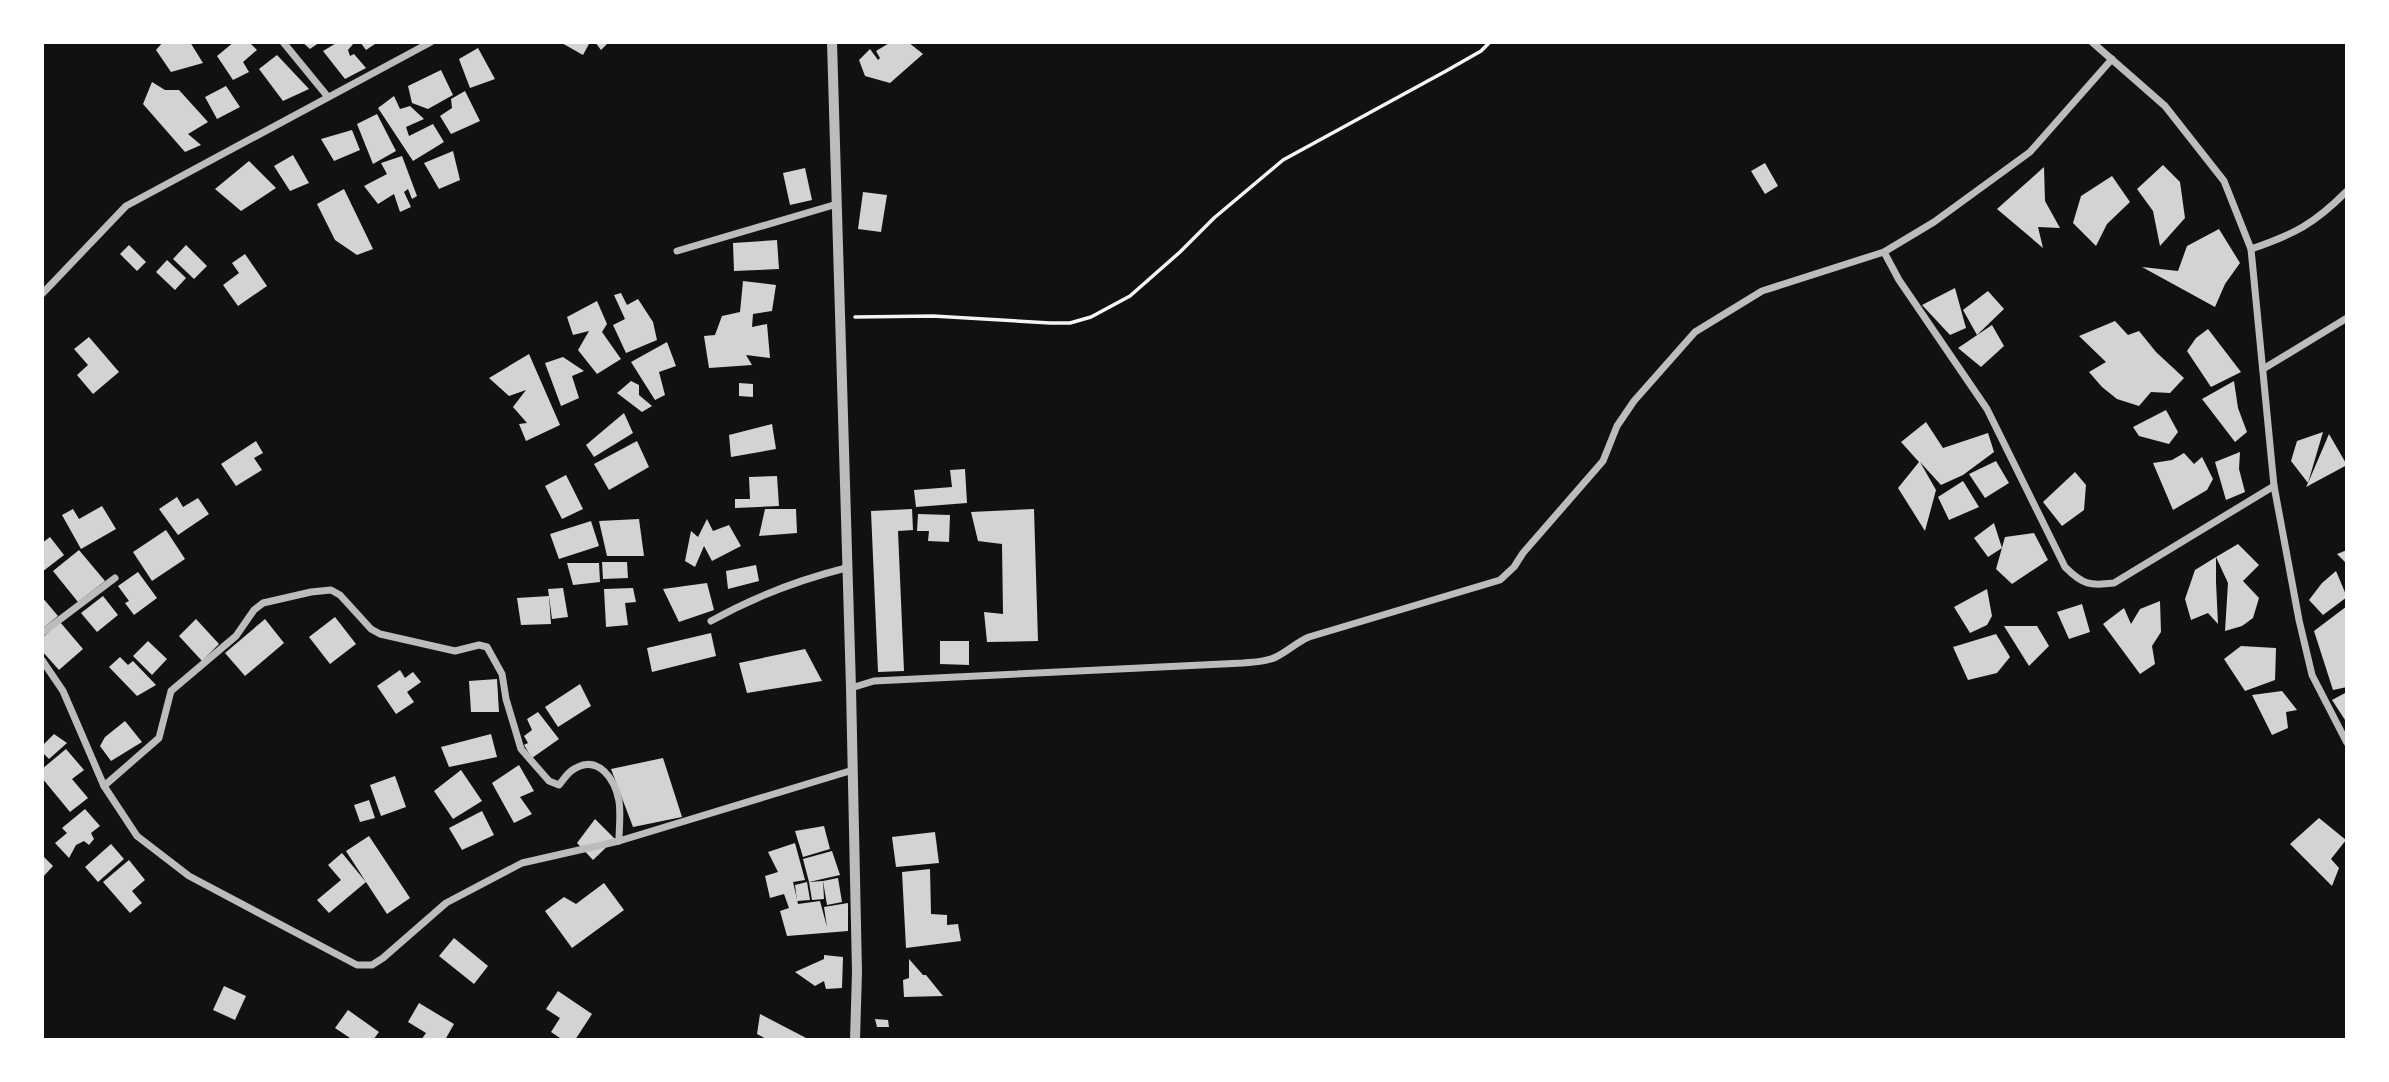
<svg xmlns="http://www.w3.org/2000/svg" width="2389" height="1082" viewBox="0 0 2389 1082" font-family="Cabin,sans-serif">
  <rect width="100%" height="100%" fill="#111"/>
  <!-- building -->
  <g fill="#d3d3d3">
    <path d="M163,42H190L203,63L171,72L156,50Z"/>
    <path d="M234,42H249L257,50L243,62L249,72L233,80L217,56Z"/>
    <path d="M302,42H320L310,49Z"/>
    <path d="M338,42H353L354,43L348,50L350,56L354,54L366,68L345,79L323,51Z"/>
    <path d="M360,42H378L366,50Z"/>
    <path d="M560,42H590L583,55Z"/>
    <path d="M595,42H609L601,50Z"/>
    <path d="M891,42H908L923,54L890,83L865,76L859,60L870,49L878,60L880,58L876,51Z"/>
    <path d="M478,48L495,79L470,88L459,59Z"/>
    <path d="M277,55L309,89L283,101L259,69Z"/>
    <path d="M441,70L453,95L428,109L412,103L408,86Z"/>
    <path d="M152,82L165,90H179L208,122L188,134L201,145L185,152L143,104Z"/>
    <path d="M226,86L240,107L217,119L205,97Z"/>
    <path d="M465,91L480,121L451,134L440,116L452,108L451,99Z"/>
    <path d="M394,96L400,109L410,106L424,119L406,127L409,136L433,124L444,142L413,161L378,108Z"/>
    <path d="M377,114L396,151L373,164L357,124Z"/>
    <path d="M352,130L360,150L334,161L321,139Z"/>
    <path d="M453,151L460,180L439,189L424,163Z"/>
    <path d="M293,155L309,183L290,191L274,166Z"/>
    <path d="M402,156L417,196L412,199L408,189L404,192L411,207L400,212L394,194L378,204L364,186L387,174L381,163Z"/>
    <path d="M249,161L276,188L241,211L215,189Z"/>
    <path d="M1765,163L1778,186L1765,194L1751,171Z"/>
    <path d="M2163,165L2180,182L2185,218L2160,246L2153,211L2137,189Z"/>
    <path d="M2044,167L2045,201L2060,228L2038,227L2043,248L1997,209Z"/>
    <path d="M805,168L812,200L790,205L783,173Z"/>
    <path d="M2112,176L2130,202L2107,224L2096,246L2073,223L2081,196Z"/>
    <path d="M344,189L373,249L357,255L335,240L317,204Z"/>
    <path d="M863,192L887,195L881,232L858,229Z"/>
    <path d="M2219,229L2240,263L2225,284L2215,307L2142,267L2178,271L2187,246Z"/>
    <path d="M777,240L779,269L734,271L733,243Z"/>
    <path d="M129,245L146,262L137,271L120,254Z"/>
    <path d="M186,245L207,266L194,279L173,259Z"/>
    <path d="M245,254L267,286L238,306L223,285L239,273L232,263Z"/>
    <path d="M167,260L186,278L175,290L156,272Z"/>
    <path d="M743,281L776,285L772,311L753,314L752,327L767,324L770,358L746,355L752,365L709,368L704,336L715,335L722,316L740,312Z"/>
    <path d="M1955,288L1966,328L1950,335L1922,305Z"/>
    <path d="M1988,291L2004,309L1977,335L1963,310Z"/>
    <path d="M621,293L627,305L638,299L653,322L657,340L626,353L613,325L625,319L614,295Z"/>
    <path d="M597,301L607,324L602,332L621,359L597,374L578,350L589,331L573,335L567,317Z"/>
    <path d="M2115,321L2128,335L2139,331L2156,352L2184,378L2170,393L2151,392L2139,406L2117,399L2102,387L2089,372L2106,362L2079,336Z"/>
    <path d="M1992,325L2004,346L1981,367L1958,348Z"/>
    <path d="M2208,329L2241,372L2211,387L2187,351L2196,338Z"/>
    <path d="M89,337L119,372L93,394L77,375L88,365L74,349Z"/>
    <path d="M667,342L676,366L659,372L665,395L655,400L631,362Z"/>
    <path d="M529,354L560,425L526,441L519,424L527,423L513,407L526,390L509,396L489,378Z"/>
    <path d="M563,357L584,371L572,376L579,398L561,406L545,363Z"/>
    <path d="M631,381L639,385V395L652,406L642,412L617,393Z"/>
    <path d="M2234,381L2238,408L2247,432L2235,442L2202,399Z"/>
    <path d="M739,383L753,384V397L739,396Z"/>
    <path d="M2166,410L2178,432L2169,444L2139,436L2133,427Z"/>
    <path d="M624,413L633,433L594,457L586,445Z"/>
    <path d="M1926,422L1943,448L1988,433L1994,452L1963,475L1941,485L1920,462L1936,490L1925,531L1898,488L1919,462L1901,442Z"/>
    <path d="M772,424L776,449L731,457L729,435Z"/>
    <path d="M2323,432L2308,483L2291,461L2297,441Z"/>
    <path d="M2329,434L2347,465L2306,487L2308,483Z"/>
    <path d="M256,441L263,453L254,458L262,470L236,486L221,464Z"/>
    <path d="M637,441L649,467L609,490L594,464Z"/>
    <path d="M2240,452L2239,469L2245,492L2226,500L2215,462Z"/>
    <path d="M2184,453L2194,464L2202,457L2213,479L2207,490L2173,510L2153,463L2172,460Z"/>
    <path d="M1996,461L2009,483L1985,498L1969,474Z"/>
    <path d="M965,469L967,503L916,507L914,490L952,487L950,470Z"/>
    <path d="M2075,472L2086,485L2084,510L2062,526L2043,502Z"/>
    <path d="M566,475L583,509L562,519L545,486Z"/>
    <path d="M777,476L779,506L735,508V499H750L749,477Z"/>
    <path d="M1963,481L1979,507L1949,520L1938,497Z"/>
    <path d="M177,497L183,507L198,498L209,514L178,535L159,509Z"/>
    <path d="M102,506L116,529L81,549L62,515L73,509L79,519Z"/>
    <path d="M765,509H796L797,533L759,536Z"/>
    <path d="M912,509L913,530L898,531L904,671L878,672L871,511Z"/>
    <path d="M1034,509L1038,641L987,642L984,612L1003,614L1002,544L978,541L971,512Z"/>
    <path d="M918,514L950,515L949,542L928,541L929,531H917Z"/>
    <path d="M639,519L644,556H607L599,521Z"/>
    <path d="M707,519L713,531L729,525L741,546L712,561L704,546L695,567L685,561L691,531L698,537Z"/>
    <path d="M591,521L599,546L559,559L550,534Z"/>
    <path d="M1994,523L2002,548L1988,557L1974,538Z"/>
    <path d="M166,530L185,559L152,581L133,552Z"/>
    <path d="M2034,533L2048,560L2012,584L1996,569L2005,537Z"/>
    <path d="M50,537L64,555L42,572V543Z"/>
    <path d="M2238,544L2259,565L2243,581L2259,598L2253,618L2242,626L2225,631L2228,583L2216,557Z"/>
    <path d="M79,550L105,581L78,602L53,571Z"/>
    <path d="M2347,550V564L2337,554Z"/>
    <path d="M2216,557V582L2218,624L2208,613L2191,620L2185,599L2195,570Z"/>
    <path d="M602,562H627L628,578L603,579Z"/>
    <path d="M567,563H599L600,582L573,585Z"/>
    <path d="M756,565L759,581L728,589L726,571Z"/>
    <path d="M2336,571L2347,597L2323,615L2309,600L2322,583Z"/>
    <path d="M138,572L157,598L134,615L125,603L129,601L118,586Z"/>
    <path d="M707,583L714,610L679,622L663,589Z"/>
    <path d="M563,588L568,617L552,619L548,589Z"/>
    <path d="M633,588L636,602L625,603L628,625L606,627L604,589Z"/>
    <path d="M1987,589L1992,616L1987,625L1970,633L1954,607Z"/>
    <path d="M103,596L118,615L97,632L81,613Z"/>
    <path d="M549,596L551,624L521,625L517,598Z"/>
    <path d="M42,597L58,616L42,629Z"/>
    <path d="M2160,601L2161,632L2152,646L2155,664L2140,674L2103,624L2124,608L2131,624L2140,609Z"/>
    <path d="M2082,604L2090,632L2069,639L2057,612Z"/>
    <path d="M2347,606V687L2333,690L2314,631Z"/>
    <path d="M335,617L356,644L330,664L309,637Z"/>
    <path d="M196,619L219,644L202,661L179,636Z"/>
    <path d="M265,619L284,643L245,676L225,653Z"/>
    <path d="M60,622L83,649L59,670L42,651V638Z"/>
    <path d="M2004,626H2037L2049,646L2029,666Z"/>
    <path d="M711,633L716,656L652,672L647,648Z"/>
    <path d="M1996,634L2010,657L1997,673L1968,680L1953,647Z"/>
    <path d="M148,641L167,659L152,675L133,656Z"/>
    <path d="M940,641H969V665L940,664Z"/>
    <path d="M2241,646L2276,648L2275,680L2245,691L2224,659Z"/>
    <path d="M805,649L822,681L747,693L739,663Z"/>
    <path d="M120,657L128,665L133,661L156,685L137,696L109,667Z"/>
    <path d="M400,670L405,678L413,672L421,682L407,692L414,702L396,714L377,686Z"/>
    <path d="M497,679L499,712H471L469,681Z"/>
    <path d="M580,684L591,706L558,727L545,707Z"/>
    <path d="M2282,691L2297,710L2286,712L2288,728L2272,735L2252,695Z"/>
    <path d="M2347,692V723L2332,700Z"/>
    <path d="M538,712L559,739L532,758L524,745L528,743L524,736L532,730L527,719Z"/>
    <path d="M125,721L142,742L111,761L100,746L105,737Z"/>
    <path d="M54,734L67,743L49,759L42,752V746Z"/>
    <path d="M491,734L497,757L449,767L441,747Z"/>
    <path d="M66,749L84,770L72,779L88,798L70,812L42,778V769Z"/>
    <path d="M663,758L682,817L633,827L611,769Z"/>
    <path d="M519,765L534,791L520,797L532,814L514,823L492,783Z"/>
    <path d="M461,770L482,801L453,819L434,791Z"/>
    <path d="M395,776L406,807L381,816L370,785Z"/>
    <path d="M369,800L375,818L360,822L354,805Z"/>
    <path d="M85,809L100,826L91,833L94,839L89,845L84,841L76,845L69,858L55,843L67,833L62,828Z"/>
    <path d="M482,811L494,835L462,850L449,828Z"/>
    <path d="M2319,818L2346,840L2331,859L2339,868L2332,886L2290,844Z"/>
    <path d="M595,819L615,839L593,860L577,843Z"/>
    <path d="M824,826L830,849L803,857L795,831Z"/>
    <path d="M935,832L939,863L896,867L892,837Z"/>
    <path d="M369,836L410,898L387,914L366,882L329,913L317,900L341,880L328,865L342,853L366,882L346,851Z"/>
    <path d="M795,843L805,880L793,882L798,904L820,901L827,927L824,907L848,903V931L787,936L780,911L789,908L784,894L770,898L765,876L778,872L768,852Z"/>
    <path d="M111,844L124,859L98,882L85,867Z"/>
    <path d="M832,851L840,875L809,882L803,859Z"/>
    <path d="M42,855L53,866L42,878Z"/>
    <path d="M129,860L145,880L132,891L142,903L130,913L103,882Z"/>
    <path d="M930,869L931,914L947,915V925L958,924L961,941L906,948L902,872Z"/>
    <path d="M838,878L842,902L827,905L823,881Z"/>
    <path d="M823,881L824,899L812,900L809,882Z"/>
    <path d="M807,882L810,900L797,901L795,885Z"/>
    <path d="M604,883L624,910L572,948L545,911L564,897L576,904Z"/>
    <path d="M454,938L488,966L474,984L439,956Z"/>
    <path d="M824,955L843,957L842,988L826,989L824,981L815,986L795,972L824,959Z"/>
    <path d="M909,959L923,975H926L943,996L904,997L903,980L909,978Z"/>
    <path d="M224,986L246,996L235,1020L213,1010Z"/>
    <path d="M558,991L592,1014L575,1040H563L551,1032L560,1018L546,1009Z"/>
    <path d="M419,1003L454,1024L445,1040H421L426,1033L408,1022Z"/>
    <path d="M348,1010L379,1032L373,1040H353L335,1028Z"/>
    <path d="M760,1014L810,1040H768L757,1034Z"/>
    <path d="M875,1019L888,1020L889,1027H877Z"/>
  </g>
  <g fill="none" stroke-linecap="round" stroke-linejoin="round">
    <!-- path -->
    <path stroke="#f5f5f5" stroke-width="3.5" d="M855,317L933,316L1050,323H1070L1091,317L1130,296L1180,252L1214,218L1283,160L1446,71L1481,51L1490,42"/>
    <!-- minor -->
    <g stroke="#bcbcbc" stroke-width="7">
      <path d="M283,42L328,97"/>
      <path d="M2092,42L2165,106L2224,181L2251,249L2274,486L2299,620L2312,675L2347,743"/>
      <path d="M2251,249C2295,234 2314,224 2347,191"/>
      <path d="M677,251L837,204"/>
      <path d="M1884,252L1899,280L1987,409L2065,567C2083,585 2090,586 2114,583L2274,486"/>
      <path d="M42,294L126,206L431,42"/>
      <path d="M2263,369L2347,318"/>
      <path d="M711,621C754,597 798,580 846,568"/>
      <path d="M42,633L115,578"/>
      <path d="M42,660L63,691L104,786L137,836L189,876L357,965H372L383,958L446,903L522,863L619,841L853,770"/>
      <path d="M851,688L874,681L1243,663C1253,662 1266,662 1276,657C1288,651 1297,642 1309,637L1500,580L1514,567L1523,553L1603,461L1617,426L1634,401L1695,332L1762,291L1884,252L1934,222L2030,152L2112,59"/>
      <path d="M104,786L159,738L171,691L236,636L254,610L263,603L311,592L331,590L340,595L371,629L380,634L455,651L479,645L487,647L502,674L506,699L521,749L549,781L559,785C563,780 568,772 574,769C599,754 615,780 619,801C621,814 619,828 619,841"/>
    </g>
    <!-- tertiary -->
    <path stroke="#bcbcbc" stroke-width="10" d="M832,42L851,688L857,972L855,1040"/>
  </g>
  <!-- border -->
  <rect width="2389" height="1082" fill="none" stroke="#ffffff" stroke-width="88"/>
</svg>
